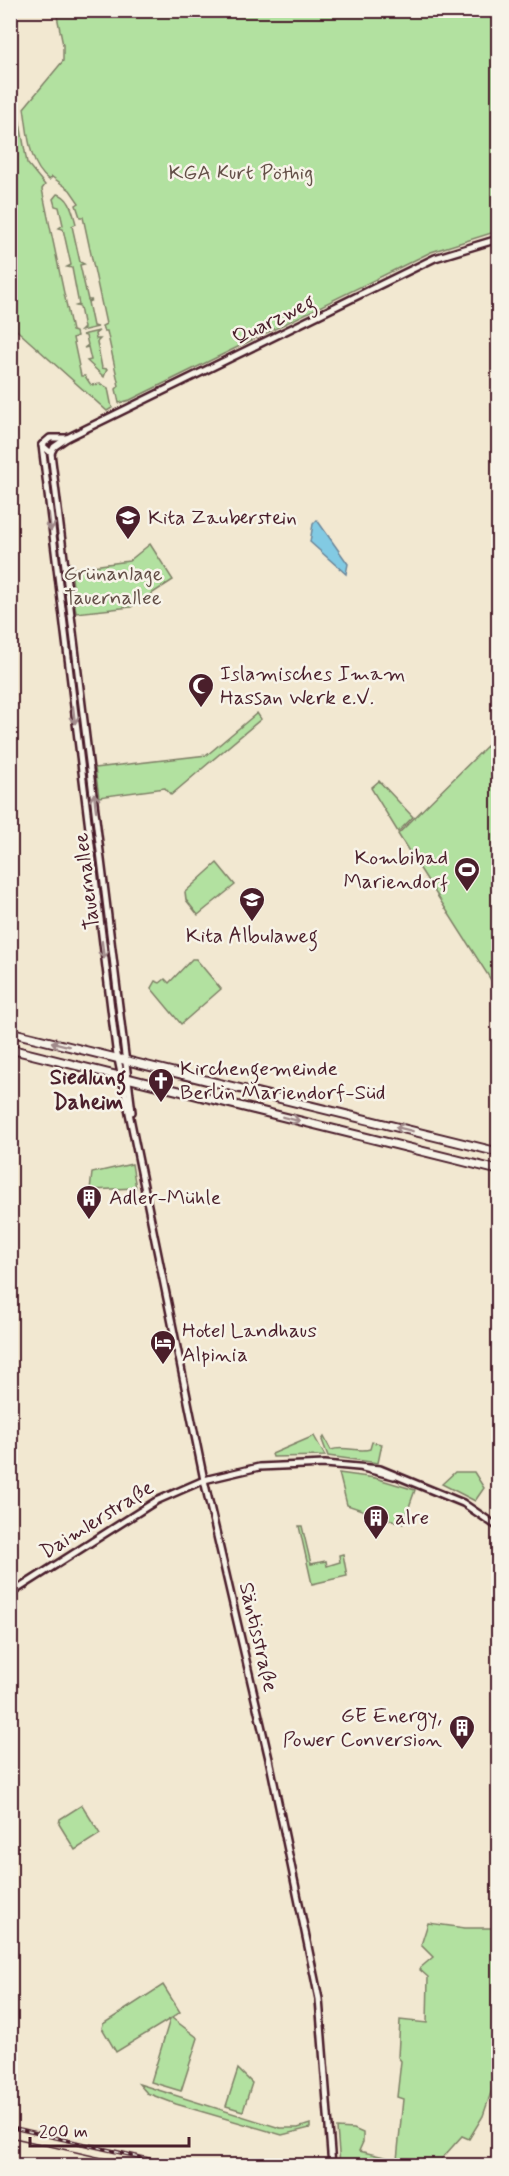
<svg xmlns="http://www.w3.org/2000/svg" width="509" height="2176" viewBox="0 0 509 2176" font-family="Mynerve,sans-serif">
  <rect width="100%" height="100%" fill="#f2e8d1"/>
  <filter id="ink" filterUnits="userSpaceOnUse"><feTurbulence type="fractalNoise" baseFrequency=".0167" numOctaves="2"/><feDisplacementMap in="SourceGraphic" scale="12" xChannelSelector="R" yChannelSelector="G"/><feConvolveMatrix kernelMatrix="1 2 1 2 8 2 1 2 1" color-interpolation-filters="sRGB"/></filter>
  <g filter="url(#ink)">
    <!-- green -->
    <g fill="#b2e1a0" stroke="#7e8066" stroke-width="1.5">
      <path d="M56,11H498V231L431,252L130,400L119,403L116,389L119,386L107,331H104L102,326L106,324L83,217H80L76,205L79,203L70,190L52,177L49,180C28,164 28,132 24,108L63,61V45Z"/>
      <path d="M11,72L27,163L45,185L42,189L72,331L76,332L77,336L73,338L81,376H85L91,385L101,384L108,388L112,408L107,411L11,325Z"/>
      <path d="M57,194C70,196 73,213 76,224L72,226L80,262L84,264L80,265L88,300H92L88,302L93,326L98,327L81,331L84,328L80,307L76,306L79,305L72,268L67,267L71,265L63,229L59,228L63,225L59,207L55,206L53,199Z"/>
      <path d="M99,331L95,334L96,339H100L97,342L102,368L107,369L104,377L87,361L91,360L88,347L84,348L88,345L86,336L82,335Z"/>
      <path d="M45,455L50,461L66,608H64Z"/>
      <path d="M150,544L173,580L131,607L76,613L71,569L129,561Z"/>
      <path d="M70,621L87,762L82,763L65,622Z"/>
      <path d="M257,713L261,719L171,795L165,788L99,797L95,768L207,755Z"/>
      <path d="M498,735V991L398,834Z"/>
      <path d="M379,781L413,817L398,832L371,788Z"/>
      <path d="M217,863L235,885L198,915L186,900L185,892Z"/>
      <path d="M192,959H196L221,989L181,1024L151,988L155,981L160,983L165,979L169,983Z"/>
      <path d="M132,1164L136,1188L90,1190L92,1173Z"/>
      <path d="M314,1436L325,1456L273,1457L272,1454Z"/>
      <path d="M324,1437L331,1450C344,1445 359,1453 370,1449L372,1442L382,1444L378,1463L328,1456L322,1440Z"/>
      <path d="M455,1472H474L484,1488L475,1501L442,1484Z"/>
      <path d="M339,1473L375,1478L415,1490L403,1524L347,1505Z"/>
      <path d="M299,1526H302L311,1564L326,1561L327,1566L340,1562L339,1555L343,1554L347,1576L312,1584Z"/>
      <path d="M82,1805L100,1834L75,1850L59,1824L60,1819Z"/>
      <path d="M428,1923L465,1928H498V2072L483,2116L469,2139L462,2136L436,2165H340L337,2128L354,2129L363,2133V2142L359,2151L397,2160L403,2099L397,2097L401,2061L398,2057L400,2020L427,2023L428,1977L419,1969L433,1957L421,1945Z"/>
      <path d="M163,1985L180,2012L172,2018L198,2038L181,2091L151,2082L170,2019L116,2052L102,2028L103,2024Z"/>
      <path d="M238,2069L252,2083L243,2111L226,2106Z"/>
      <path d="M139,2084L280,2128H298L310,2124V2128L282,2135L176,2104L147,2093Z"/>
    </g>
    <!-- water -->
    <path fill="#82cae3" stroke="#6c8699" stroke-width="1.5" d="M317,520L348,564L346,574L310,542L313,524Z"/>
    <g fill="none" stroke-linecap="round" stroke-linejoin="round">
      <defs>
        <g id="minor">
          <path d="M42,445L116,1049L204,1480L269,1759L319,1999L332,2166"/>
          <path d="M42,445L51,453L54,477L132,1112"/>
          <path d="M42,445L50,438H67"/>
          <path d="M51,453L54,447L67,438L435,258L498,239"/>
          <path d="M363,1468L394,1476"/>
          <path d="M10,1594L156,1501L204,1480L259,1467L325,1464L380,1469L463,1503L498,1527"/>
        </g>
        <g id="major">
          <path d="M10,1032L498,1152"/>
          <path d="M10,1049L498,1170"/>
        </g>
      </defs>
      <!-- minor casing -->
      <use href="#minor" stroke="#4a1f2b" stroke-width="10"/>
      <!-- major casing -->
      <use href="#major" stroke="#4a1f2b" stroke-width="11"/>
      <!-- minor -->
      <use href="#minor" stroke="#f7f3e8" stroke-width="5"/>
      <!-- major -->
      <use href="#major" stroke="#f7f3e8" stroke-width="7"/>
      <!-- tram -->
      <path stroke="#4a1f2b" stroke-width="1.5" d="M10,2137L137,2166"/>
      <defs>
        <path id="rail" d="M10,2127L178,2166"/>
      </defs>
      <!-- rail casing -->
      <use href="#rail" stroke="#4a1f2b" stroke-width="4"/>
      <!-- rail -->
      <use href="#rail" stroke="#f7f3e8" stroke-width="1.5" stroke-dasharray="4.5" stroke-linecap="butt"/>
    </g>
    <!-- one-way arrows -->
    <defs><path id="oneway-shaft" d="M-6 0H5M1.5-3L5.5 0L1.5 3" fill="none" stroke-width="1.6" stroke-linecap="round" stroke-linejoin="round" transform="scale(1.5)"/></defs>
    <g stroke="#a0898a">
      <use href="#oneway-shaft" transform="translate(50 522) rotate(83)"/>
      <use href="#oneway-shaft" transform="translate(74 715) rotate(83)"/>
      <use href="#oneway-shaft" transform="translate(95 802) rotate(-97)"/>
      <use href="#oneway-shaft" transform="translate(103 950) rotate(83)"/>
      <use href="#oneway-shaft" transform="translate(60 1044) rotate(-166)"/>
      <use href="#oneway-shaft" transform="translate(291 1119) rotate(14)"/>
      <use href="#oneway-shaft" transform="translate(404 1129) rotate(-166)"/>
    </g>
  </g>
  <!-- icons -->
  <defs>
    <symbol id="school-pin" viewBox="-11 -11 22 30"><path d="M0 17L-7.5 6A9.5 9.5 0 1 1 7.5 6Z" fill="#4a1f2b" stroke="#f7f3e8"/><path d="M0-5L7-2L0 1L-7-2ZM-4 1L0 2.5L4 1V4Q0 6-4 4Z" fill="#fff"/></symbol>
    <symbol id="mosque-pin" viewBox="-11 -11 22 30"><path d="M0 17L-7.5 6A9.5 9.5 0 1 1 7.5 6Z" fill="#4a1f2b" stroke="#f7f3e8"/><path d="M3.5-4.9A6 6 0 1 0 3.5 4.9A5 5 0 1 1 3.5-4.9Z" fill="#fff"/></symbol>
    <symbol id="stadium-pin" viewBox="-11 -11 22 30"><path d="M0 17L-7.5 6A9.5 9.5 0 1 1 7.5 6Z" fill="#4a1f2b" stroke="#f7f3e8"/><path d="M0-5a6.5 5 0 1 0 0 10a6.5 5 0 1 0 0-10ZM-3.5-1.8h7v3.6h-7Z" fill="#fff"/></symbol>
    <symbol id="church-pin" viewBox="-11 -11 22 30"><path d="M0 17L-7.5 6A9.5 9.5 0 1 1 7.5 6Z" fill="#4a1f2b" stroke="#f7f3e8"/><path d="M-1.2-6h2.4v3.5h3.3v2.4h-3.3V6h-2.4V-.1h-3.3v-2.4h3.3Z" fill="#fff"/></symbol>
    <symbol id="building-pin" viewBox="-11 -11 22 30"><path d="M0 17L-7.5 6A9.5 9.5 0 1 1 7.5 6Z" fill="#4a1f2b" stroke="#f7f3e8"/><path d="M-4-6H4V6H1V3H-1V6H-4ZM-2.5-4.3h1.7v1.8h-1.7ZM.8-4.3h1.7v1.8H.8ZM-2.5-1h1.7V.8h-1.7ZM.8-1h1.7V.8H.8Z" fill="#fff"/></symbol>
    <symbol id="hotel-pin" viewBox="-11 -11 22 30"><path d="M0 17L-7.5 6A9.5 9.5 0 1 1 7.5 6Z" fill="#4a1f2b" stroke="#f7f3e8"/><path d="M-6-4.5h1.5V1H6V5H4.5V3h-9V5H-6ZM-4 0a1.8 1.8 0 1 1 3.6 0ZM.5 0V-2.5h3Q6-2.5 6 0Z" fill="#fff"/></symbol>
  </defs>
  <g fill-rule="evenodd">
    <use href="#school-pin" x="113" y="503" width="30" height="40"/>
    <use href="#mosque-pin" x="186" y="671" width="30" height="40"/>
    <use href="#stadium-pin" x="452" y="855" width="30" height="40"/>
    <use href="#school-pin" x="237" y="885" width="30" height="40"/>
    <use href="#church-pin" x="146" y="1066" width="30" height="40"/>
    <use href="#building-pin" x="74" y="1183" width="30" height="40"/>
    <use href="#hotel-pin" x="148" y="1328" width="30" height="40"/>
    <use href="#building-pin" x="361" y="1503" width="30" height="40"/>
    <use href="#building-pin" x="447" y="1713" width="30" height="40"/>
  </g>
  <g text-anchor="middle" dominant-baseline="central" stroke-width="5" stroke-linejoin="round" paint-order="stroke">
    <!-- park labels -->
    <g font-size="21" fill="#645048" stroke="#f7f3e8">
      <text x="241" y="173">KGA Kurt Pöthig</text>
      <text x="113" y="574">Grünanlage<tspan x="113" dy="24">Tauernallee</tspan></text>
    </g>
    <!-- street labels -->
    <g font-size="21" fill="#4a1f2b" stroke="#f7f3e8">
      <text transform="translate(274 320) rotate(-26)">Quarzweg</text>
      <text transform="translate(87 881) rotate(-97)">Tauernallee</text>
      <text transform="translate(97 1520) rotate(-32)">Daimlerstraße</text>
      <text transform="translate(258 1637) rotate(77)">Säntisstraße</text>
    </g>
    <!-- poi labels -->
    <g font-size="21" fill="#4a1f2b" stroke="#f7f3e8" text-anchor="start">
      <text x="148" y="518">Kita Zauberstein</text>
      <text x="220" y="674">Islamisches Imam<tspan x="220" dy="24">Hassan Werk e.V.</tspan></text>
      <text x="448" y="858" text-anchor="end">Kombibad<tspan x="448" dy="24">Mariendorf</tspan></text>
      <text x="252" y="936" text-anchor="middle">Kita Albulaweg</text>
      <text x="180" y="1069">Kirchengemeinde<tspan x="180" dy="24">Berlin Mariendorf-Süd</tspan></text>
      <text x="109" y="1198">Adler-Mühle</text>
      <text x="182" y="1331">Hotel Landhaus<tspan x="182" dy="24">Alpinia</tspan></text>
      <text x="395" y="1518">alre</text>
      <text x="442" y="1716" text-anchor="end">GE Energy,<tspan x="442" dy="24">Power Conversion</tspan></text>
    </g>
    <!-- neighbourhood labels -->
    <g font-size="22" font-weight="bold" fill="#4a1f2b" stroke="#f7f3e8">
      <text x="88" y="1078">Siedlung<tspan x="88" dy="25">Daheim</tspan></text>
    </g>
  </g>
  <!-- margin -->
  <rect width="509" height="2176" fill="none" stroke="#f7f3e8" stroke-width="36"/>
  <rect x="18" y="18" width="473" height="2140" fill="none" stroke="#4a1f2b" stroke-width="2" filter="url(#ink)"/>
  <!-- scale -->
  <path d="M30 2137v9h159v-9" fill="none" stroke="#4a1f2b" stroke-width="3"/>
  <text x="39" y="2137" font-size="18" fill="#4a1f2b" stroke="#f7f3e8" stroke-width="4.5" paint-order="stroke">200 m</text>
</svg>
